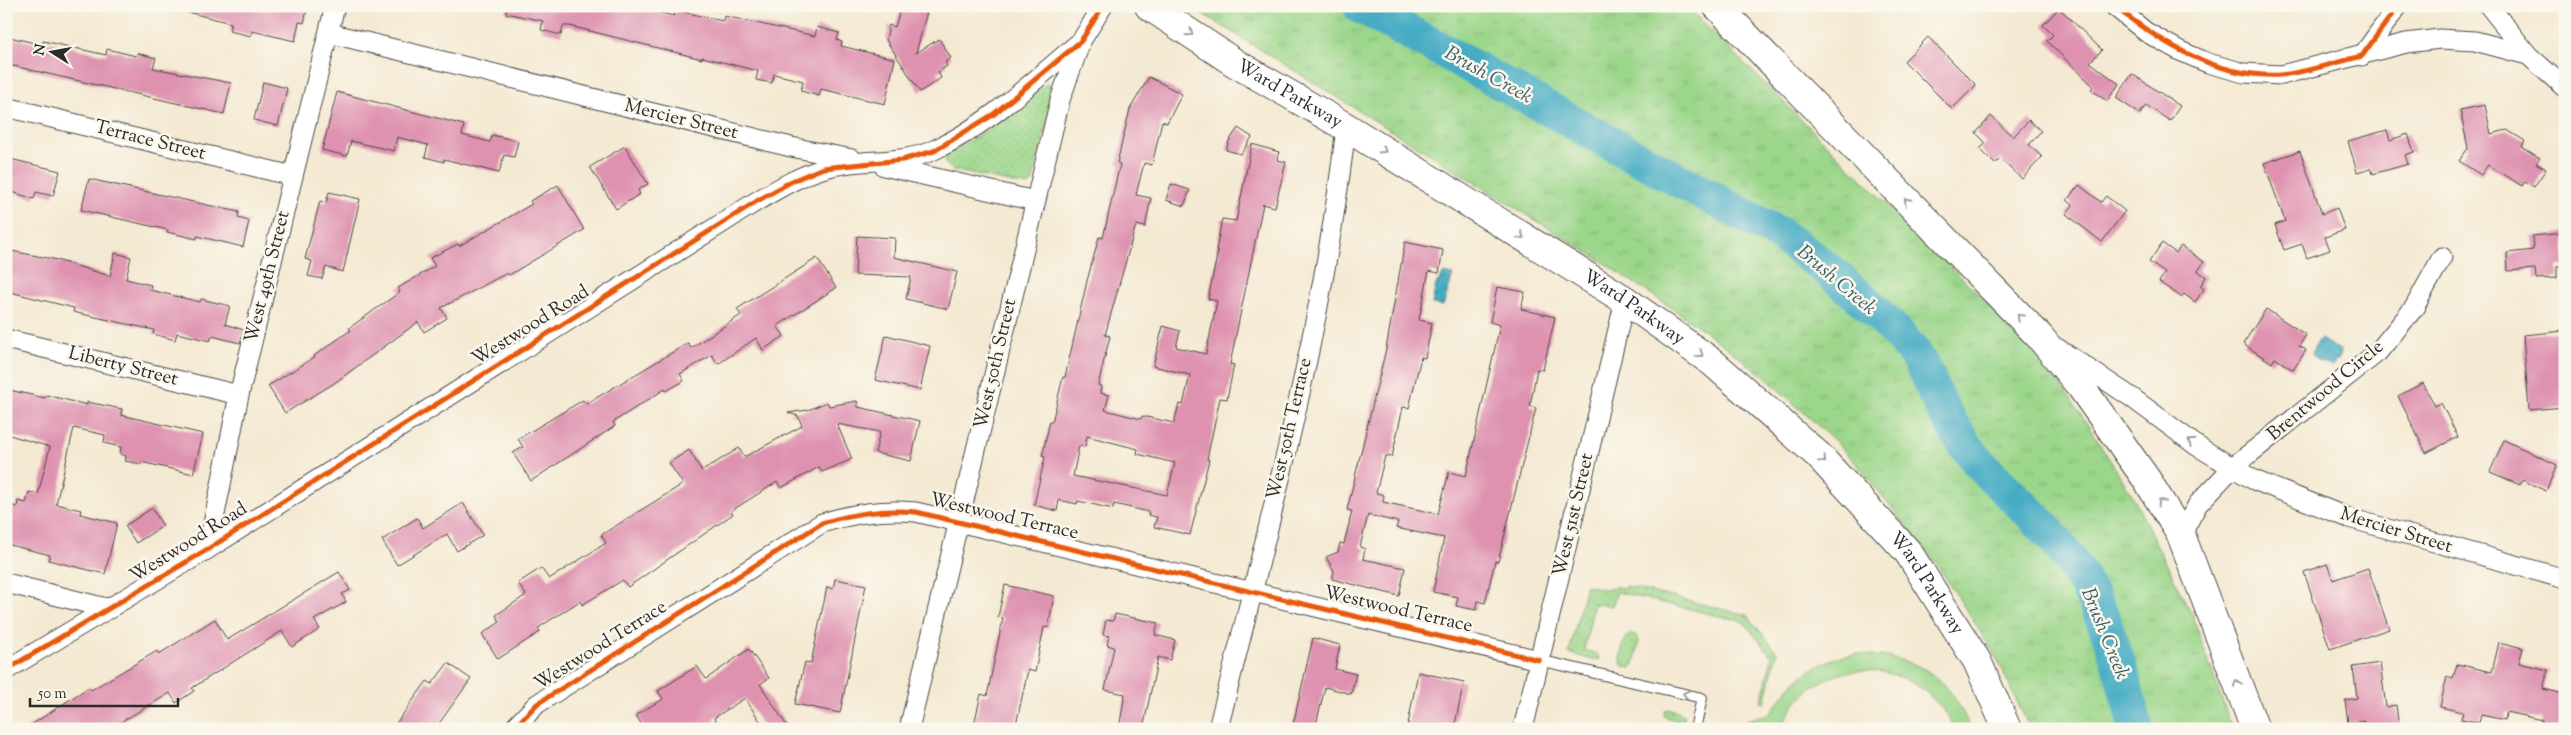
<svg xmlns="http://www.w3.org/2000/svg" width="2571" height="735" viewBox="0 0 2571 735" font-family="'Sorts Mill Goudy',serif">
  <defs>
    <pattern id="grass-dots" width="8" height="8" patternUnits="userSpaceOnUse" patternTransform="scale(1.25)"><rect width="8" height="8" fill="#9bd68a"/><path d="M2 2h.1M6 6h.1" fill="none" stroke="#86b877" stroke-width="1.8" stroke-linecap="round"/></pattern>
    <pattern id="park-tufts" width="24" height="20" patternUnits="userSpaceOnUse" patternTransform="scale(1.25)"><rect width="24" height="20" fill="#9bd68a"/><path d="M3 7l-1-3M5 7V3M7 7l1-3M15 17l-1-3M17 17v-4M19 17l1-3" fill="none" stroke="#86b877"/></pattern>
    <pattern id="water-waves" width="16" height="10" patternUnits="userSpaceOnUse" patternTransform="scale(1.25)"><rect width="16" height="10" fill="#45acc4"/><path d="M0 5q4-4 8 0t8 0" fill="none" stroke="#3a8c9f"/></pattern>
  </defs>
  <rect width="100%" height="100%" fill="#fbf7ec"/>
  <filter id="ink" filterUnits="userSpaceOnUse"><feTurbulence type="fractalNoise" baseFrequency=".02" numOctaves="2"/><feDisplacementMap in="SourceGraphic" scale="10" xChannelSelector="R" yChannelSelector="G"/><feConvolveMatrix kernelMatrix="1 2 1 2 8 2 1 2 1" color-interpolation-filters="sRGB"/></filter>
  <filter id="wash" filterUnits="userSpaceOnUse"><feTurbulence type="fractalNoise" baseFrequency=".0096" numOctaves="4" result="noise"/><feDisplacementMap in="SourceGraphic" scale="20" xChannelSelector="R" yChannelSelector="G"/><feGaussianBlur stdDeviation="1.12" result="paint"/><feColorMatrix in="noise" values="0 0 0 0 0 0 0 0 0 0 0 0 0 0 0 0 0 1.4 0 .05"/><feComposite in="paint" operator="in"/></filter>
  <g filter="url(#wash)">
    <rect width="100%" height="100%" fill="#f4e9d2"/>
    <!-- grass -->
    <g fill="url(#grass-dots)" stroke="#63805a">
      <path d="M1046,84L1052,86L1054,93L1032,183L1028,186L953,170L945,163L946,155L992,127Z"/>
      <path d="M1586,585L1608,590L1614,586L1625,589L1626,586L1747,615L1777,652L1765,703L1761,702L1772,657L1744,622L1617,592L1612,606L1594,604L1584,650L1597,654L1599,659L1592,660L1569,653Z"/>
      <path d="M1630,634L1636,635L1639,640L1634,665L1630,668L1622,665C1619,657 1623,639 1630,634Z"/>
      <path d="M1669,709L1678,711L1684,716L1683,729H1678L1679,722L1664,716L1665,711Z"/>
    </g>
    <!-- park -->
    <path fill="url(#park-tufts)" stroke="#63805a" d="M1190,6H1686L2024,339L2071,399L2131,493L2193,617L2232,729H2030L1996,657L1937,564L1860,468L1833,439L1760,373L1694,323L1600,260Z"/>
    <!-- garden -->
    <path fill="#9bd68a" stroke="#63805a" d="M1858,654C1916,657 1948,672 1970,729H1955C1919,654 1814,648 1781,729H1749L1747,720L1771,713C1791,679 1819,658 1858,654Z"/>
    <!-- water -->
    <g fill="url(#water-waves)" stroke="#386c78">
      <path d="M1444,273L1453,275L1443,306L1432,304L1436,284Z"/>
      <path d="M2321,339L2340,351V357L2333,366L2317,360L2312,354L2317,341Z"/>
    </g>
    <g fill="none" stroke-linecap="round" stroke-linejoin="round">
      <!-- river -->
      <path stroke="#45acc4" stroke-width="35" d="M1360,6C1500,81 1637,159 1777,233C1820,261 1883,313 1914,353C1927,370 1933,392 1943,410C1950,422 1958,434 1966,446C1990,480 2025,504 2052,536C2103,597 2117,654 2136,729"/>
    </g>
    <g id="blocks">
      <!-- building -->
      <g fill="#de92b0" fill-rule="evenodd">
        <path d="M188,6H308L304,23L299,22L295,41L252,31L251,36L229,31L231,23L187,12Z"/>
        <path d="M507,6H632L674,16L675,10L723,21L724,16L815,36L817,27L839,33L837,40L842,42L841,46L895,59L885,104L821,89L819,96L801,91L803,81L774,74L772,83L756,80L758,71L702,57V59L570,26H563L561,35L541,30L543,21L506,13Z"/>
        <path d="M901,6L927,12L916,53L939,39L951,58L945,62L947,66L938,72L941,78L920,92L886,40L889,25L895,27Z"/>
        <path d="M2059,8L2102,50L2090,62L2119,84L2107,101L2091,90L2093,86L2047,41L2053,35L2043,25Z"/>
        <path d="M6,36L42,45L43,41L106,55L107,49L136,56L137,53L156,58L153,68L231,83L224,114L9,65L10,60L6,59Z"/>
        <path d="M1928,37L1976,85L1952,109L1904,61Z"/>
        <path d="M2132,74L2180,106L2170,121L2146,105L2140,114L2116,98Z"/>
        <path d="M1149,77L1182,94L1167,123L1162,121L1152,165L1144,163L1136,195L1151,198L1145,227L1136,225L1105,335L1110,336L1098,385L1101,386L1100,393L1109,395L1105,410L1141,419L1142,416L1174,423L1179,404L1183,405L1190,375L1153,366L1163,326L1180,331L1176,347L1206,354L1217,301L1208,299L1218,251L1216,250L1222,219L1236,221L1252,144L1279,152L1277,160L1286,162L1275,207L1263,204L1230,364L1234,365L1227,399L1220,398L1207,459L1209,460L1190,535L1154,527L1157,517L1148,515L1149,512L1114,504L1113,509L1078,501L1077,504L1059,500L1057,511L1034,505L1045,457L1042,456L1050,421L1052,422L1063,377H1065L1087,281L1099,237L1103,238L1120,164L1117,163L1130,109ZM1087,436L1138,449L1137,454L1175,463L1167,495L1073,476L1079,446L1085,447Z"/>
        <path d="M263,82L287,88L278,126L254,120Z"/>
        <path d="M337,92L464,125L462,135L490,142L492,135L518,141L514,157L504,155L499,173L444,159V162L425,157L428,145L397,137L394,151L351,141L347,156L322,150Z"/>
        <path d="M2485,105L2491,134L2507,130L2525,141L2522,147L2540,158L2536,163L2546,169L2534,187L2525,181L2522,186L2488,165L2481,175L2459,161L2468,148L2460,110Z"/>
        <path d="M1991,116L2013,137L2029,120L2041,131L2029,145L2042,157L2022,179L2000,159L1995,164L1980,149L1986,143L1976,133Z"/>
        <path d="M1238,128L1252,137L1241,154L1226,150L1229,141Z"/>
        <path d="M2387,130L2390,140L2408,134L2414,152L2405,155L2408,164L2373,174L2371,168L2357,172L2348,141Z"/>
        <path d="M625,146L648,184L638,190L640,194L616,209L590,167Z"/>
        <path d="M2300,151L2322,214L2337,208L2345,230L2325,237L2330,250L2307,258L2302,244L2284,250L2275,225L2285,221L2264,163Z"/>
        <path d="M6,158L60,171L53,196L36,192L34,199L6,190Z"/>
        <path d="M89,179L239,212L238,218L249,221L243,247L197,236V239L167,232L168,230L81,210Z"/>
        <path d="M1171,184L1190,190L1184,206L1166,200Z"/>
        <path d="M558,185L584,230L509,275L507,273L441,308L447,318L424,332L418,322L333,384L285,413L268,386L315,357L314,356L351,330L349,328L400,292L398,288L435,266L430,258L458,244L459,246L532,204L530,201Z"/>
        <path d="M2079,185L2101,202L2106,196L2125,211L2102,242L2066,214L2073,205L2067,200Z"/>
        <path d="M329,192L360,199L343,272L326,267L322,279L308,276L312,261L305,259L320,201L326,203Z"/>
        <path d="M2565,233V266H2557V278L2536,279L2535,269L2508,271L2507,253L2533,250L2532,236Z"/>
        <path d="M857,236L895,238L894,257L957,272L948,309L906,299L911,277L855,275Z"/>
        <path d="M1405,242L1443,250L1439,273L1429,271L1419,320L1432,323L1425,358L1421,357L1409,408L1403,407L1392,457L1385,456L1376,493L1384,495L1383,502L1438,514L1449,472L1466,476L1500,325L1490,322L1497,287L1525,292L1521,309L1555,317L1543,370L1537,369L1530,406L1536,408L1498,562L1495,561L1485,603L1478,601L1476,610L1456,606L1458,597L1433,592L1444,538L1396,528L1398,522L1368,515L1360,547L1365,549L1363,559L1405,568L1399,596L1332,579L1334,571L1326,557L1338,552L1340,543L1344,544L1352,511L1347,510L1386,349Z"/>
        <path d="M2162,243L2176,253L2181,246L2204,262L2198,271L2206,277L2200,286L2204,289L2195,302L2184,294L2181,297L2159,282L2165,273L2149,262Z"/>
        <path d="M6,250L53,259L110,276L115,253L131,257L126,279L151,285L150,290L200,302L201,299L230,306L225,324L244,330L240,343L212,336L210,341L177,333L175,340L153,334L154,330L73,312L74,308L6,291Z"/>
        <path d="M817,258L836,288L777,326L784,336L763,350L756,338L718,364L712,355L680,374L684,381L666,391L665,389L613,422L615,426L531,481L513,453L523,447L518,439L583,400L586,404L688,343L691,348L741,315L737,309Z"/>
        <path d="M2266,309L2306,335L2299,346L2306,350L2293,370L2275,358L2272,363L2243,344Z"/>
        <path d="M2565,331V407L2529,410L2523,335Z"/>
        <path d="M886,335L930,346L920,390L875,380Z"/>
        <path d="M2423,383L2435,406L2441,403L2458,437L2426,453L2398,396Z"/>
        <path d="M9,390L45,398L46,395L87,405V402L122,409L121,415L203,434L193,474L141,462V464L125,461L126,456L120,454L121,447L104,443L105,435L74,428L56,504L81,510L80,514L117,523L105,574L48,560L50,555L6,544V504L17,507L18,501L26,503L29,492L38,494L50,447L6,434V403Z"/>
        <path d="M857,401L858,407L920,421L911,461L875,453L880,432L837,424L852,459L822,472L819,467L781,488L777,482L731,511L733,514L628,587L623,580L582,605L580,601L538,628L540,632L498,659L482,634L500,622L496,615L526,595L518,583L541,568L549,579L606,543L601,535L683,484L669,463L689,450L702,471L739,448L744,457L802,426L798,416L788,413L808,410L827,402L829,406Z"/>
        <path d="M2504,440L2557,465L2546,491L2522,480L2520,485L2490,472Z"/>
        <path d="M463,503L483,535L457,551L447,534L397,565L382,540L417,518L423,528Z"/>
        <path d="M152,508L163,526L136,543L125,526Z"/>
        <path d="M2327,564L2333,580L2368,568L2389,629L2330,649L2304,572Z"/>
        <path d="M339,572L350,590L342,594L346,602L314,620L320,629L292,647L282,631L192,688L194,691L176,703L170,693L109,729H25L89,687L91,690L157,651L159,654L215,619L227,640Z"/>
        <path d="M835,579L866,585L840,713L795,704L805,662L811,663L827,587L833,589Z"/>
        <path d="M1005,585L1054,596L1048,628L1044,627L1035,672L1028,670L1015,729H973L981,694L987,696L1003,618L998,617Z"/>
        <path d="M1115,614L1158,623L1155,635L1175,640L1170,660L1158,657L1143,729H1119L1125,694L1105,690L1114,647L1107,645L1109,636L1103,635L1106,620L1113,621Z"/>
        <path d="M1313,638L1340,645L1335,669L1356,674L1351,694L1325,687L1315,729H1292Z"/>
        <path d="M2499,642L2523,648L2519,663L2548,670L2543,689L2565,694V729H2540L2542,720L2506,712L2505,720L2481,715L2479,723L2461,719L2463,712L2440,707L2447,676L2453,678L2457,664L2492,672Z"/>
        <path d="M749,649L769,678L760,684L789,729H765L745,698L714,718L721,729H644L636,715L663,699L658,691L697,666L706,679Z"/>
        <path d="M448,663L471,679L435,729H392L427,681L432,684Z"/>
        <path d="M2380,663L2386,707L2396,705L2399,729H2365L2364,721L2348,723L2345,700L2357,698L2353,667Z"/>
        <path d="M1418,672L1464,682L1454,729H1407Z"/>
      </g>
    </g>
  </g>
  <g filter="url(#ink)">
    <use href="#blocks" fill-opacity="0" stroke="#494844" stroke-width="1"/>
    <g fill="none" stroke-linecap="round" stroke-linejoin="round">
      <defs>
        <path id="service" d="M1539,660L1702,698L1695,729"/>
        <g id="minor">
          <path d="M2114,6L2146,32L2180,51L2208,63L2244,73L2281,75L2406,43L2440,39L2475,41L2528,55L2565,88"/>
          <path d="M2489,6L2528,55"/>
          <path d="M329,33L791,147L852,159"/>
          <path d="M2362,56L2398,6"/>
          <path d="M6,107L293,176"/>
          <path d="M884,166L1035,201"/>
          <path d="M6,339L239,395"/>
          <path d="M2057,348L2131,397L2197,446L2254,480L2349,518L2565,579"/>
          <path d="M2181,535L2198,504L2234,466L2378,352L2414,308L2442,257"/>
          <path d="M208,549L239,395L335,6"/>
          <path d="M6,583L110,609"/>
          <path d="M6,670L208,549L757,201C778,189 799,176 822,169C858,157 899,166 934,150C989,125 1035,79 1081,41"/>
          <path d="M513,729L537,704L822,523C855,513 883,509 916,512L1539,660"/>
          <path d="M909,729L1060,100L1081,41L1103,6"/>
          <path d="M1218,729C1267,530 1323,331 1346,127"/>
          <path d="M1523,729L1625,300"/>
        </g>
        <g id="trunk">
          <path id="s1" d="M1149,6L1235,63L1346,127L1625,300L1712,362L1818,455L1908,552L1977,661L2007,729"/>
          <path d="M1717,6L2039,336L2081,387L2147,480L2181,535L2255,729"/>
        </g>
      </defs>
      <!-- service casing -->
      <use href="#service" stroke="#494844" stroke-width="12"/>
      <!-- minor casing -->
      <use href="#minor" stroke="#494844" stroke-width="21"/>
      <!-- trunk casing -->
      <use href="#trunk" stroke="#494844" stroke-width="30"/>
      <!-- service -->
      <use href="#service" stroke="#fff" stroke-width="10"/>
      <!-- minor -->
      <use href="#minor" stroke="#fff" stroke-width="19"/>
      <!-- trunk -->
      <use href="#trunk" stroke="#fff" stroke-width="28"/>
      <defs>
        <g id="cycleway">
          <path d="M2114,6C2161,43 2217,78 2280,75C2305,73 2337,62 2362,56L2398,6"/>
          <path d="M6,670L208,549L757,201L792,181L823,168L902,160L934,151L994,114L1081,41L1103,6"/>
          <path d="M513,729L537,704L822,523C855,513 883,509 916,512L1539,660"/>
        </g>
      </defs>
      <!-- cycleway casing -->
      <use href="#cycleway" stroke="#fbf7ec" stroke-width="8"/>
      <!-- cycleway -->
      <use href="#cycleway" stroke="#e8590c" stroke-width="5"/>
    </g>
    <!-- one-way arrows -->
    <defs><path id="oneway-chevron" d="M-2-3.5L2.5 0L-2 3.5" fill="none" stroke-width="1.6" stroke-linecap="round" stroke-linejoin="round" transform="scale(1.25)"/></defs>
    <g stroke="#a0a0a0">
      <use href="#oneway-chevron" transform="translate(1190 33) rotate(34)"/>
      <use href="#oneway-chevron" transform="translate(1383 150) rotate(32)"/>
      <use href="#oneway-chevron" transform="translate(1907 201) rotate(-134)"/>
      <use href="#oneway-chevron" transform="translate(1521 236) rotate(32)"/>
      <use href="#oneway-chevron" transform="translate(2020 317) rotate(-135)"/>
      <use href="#oneway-chevron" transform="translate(1700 354) rotate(35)"/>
      <use href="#oneway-chevron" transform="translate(2191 442) rotate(-146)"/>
      <use href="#oneway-chevron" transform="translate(1823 460) rotate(47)"/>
      <use href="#oneway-chevron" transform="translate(2161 502) rotate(-122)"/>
      <use href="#oneway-chevron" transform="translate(2237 683) rotate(-111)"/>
      <use href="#oneway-chevron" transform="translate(1686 694) rotate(-167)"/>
    </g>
  </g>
  <g text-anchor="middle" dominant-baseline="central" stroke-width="5" stroke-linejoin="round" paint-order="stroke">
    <!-- street labels -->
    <g font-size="19" fill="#2b2b2b" stroke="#fbf7ec">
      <text stroke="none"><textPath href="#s1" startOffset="166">Ward Parkway</textPath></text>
      <text transform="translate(681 120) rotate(14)">Mercier Street</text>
      <text transform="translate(150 141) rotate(14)">Terrace Street</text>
      <text transform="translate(268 277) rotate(-76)">West 49th Street</text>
      <text stroke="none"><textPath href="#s1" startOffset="571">Ward Parkway</textPath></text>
      <text transform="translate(531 326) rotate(-32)">Westwood Road</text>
      <text transform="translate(996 364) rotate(-77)">West 50th Street</text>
      <text transform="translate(123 367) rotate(14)">Liberty Street</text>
      <text transform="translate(2326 391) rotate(-40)">Brentwood Circle</text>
      <text transform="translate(1290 429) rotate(-77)">West 50th Terrace</text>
      <text transform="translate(1574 515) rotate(-77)">West 51st Street</text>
      <text transform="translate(1004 517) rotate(13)">Westwood Terrace</text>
      <text transform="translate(2396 531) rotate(17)">Mercier Street</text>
      <text transform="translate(189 543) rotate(-32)">Westwood Road</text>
      <text stroke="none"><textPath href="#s1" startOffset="976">Ward Parkway</textPath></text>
      <text transform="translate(1398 610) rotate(13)">Westwood Terrace</text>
      <text transform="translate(601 646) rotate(-32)">Westwood Terrace</text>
    </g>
    <!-- water labels -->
    <g font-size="20" font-style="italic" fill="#355f68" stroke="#fbf7ec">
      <text transform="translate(1488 76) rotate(29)">Brush Creek</text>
      <text transform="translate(1836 281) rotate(40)">Brush Creek</text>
      <text transform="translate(2104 634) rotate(68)">Brush Creek</text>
    </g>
  </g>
  <!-- margin -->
  <rect width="2571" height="735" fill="none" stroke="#fbf7ec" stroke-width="25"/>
  <!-- north arrow -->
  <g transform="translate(52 52) rotate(281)" stroke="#fbf7ec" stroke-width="4" paint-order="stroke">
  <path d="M0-4L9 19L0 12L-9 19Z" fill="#2b2b2b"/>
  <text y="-8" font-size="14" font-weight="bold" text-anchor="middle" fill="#2b2b2b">N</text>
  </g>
  <!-- scale -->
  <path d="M30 698v8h148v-8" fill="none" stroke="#2b2b2b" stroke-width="2.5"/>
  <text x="38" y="698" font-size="15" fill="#2b2b2b" stroke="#fbf7ec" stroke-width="4" paint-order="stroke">50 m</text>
</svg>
